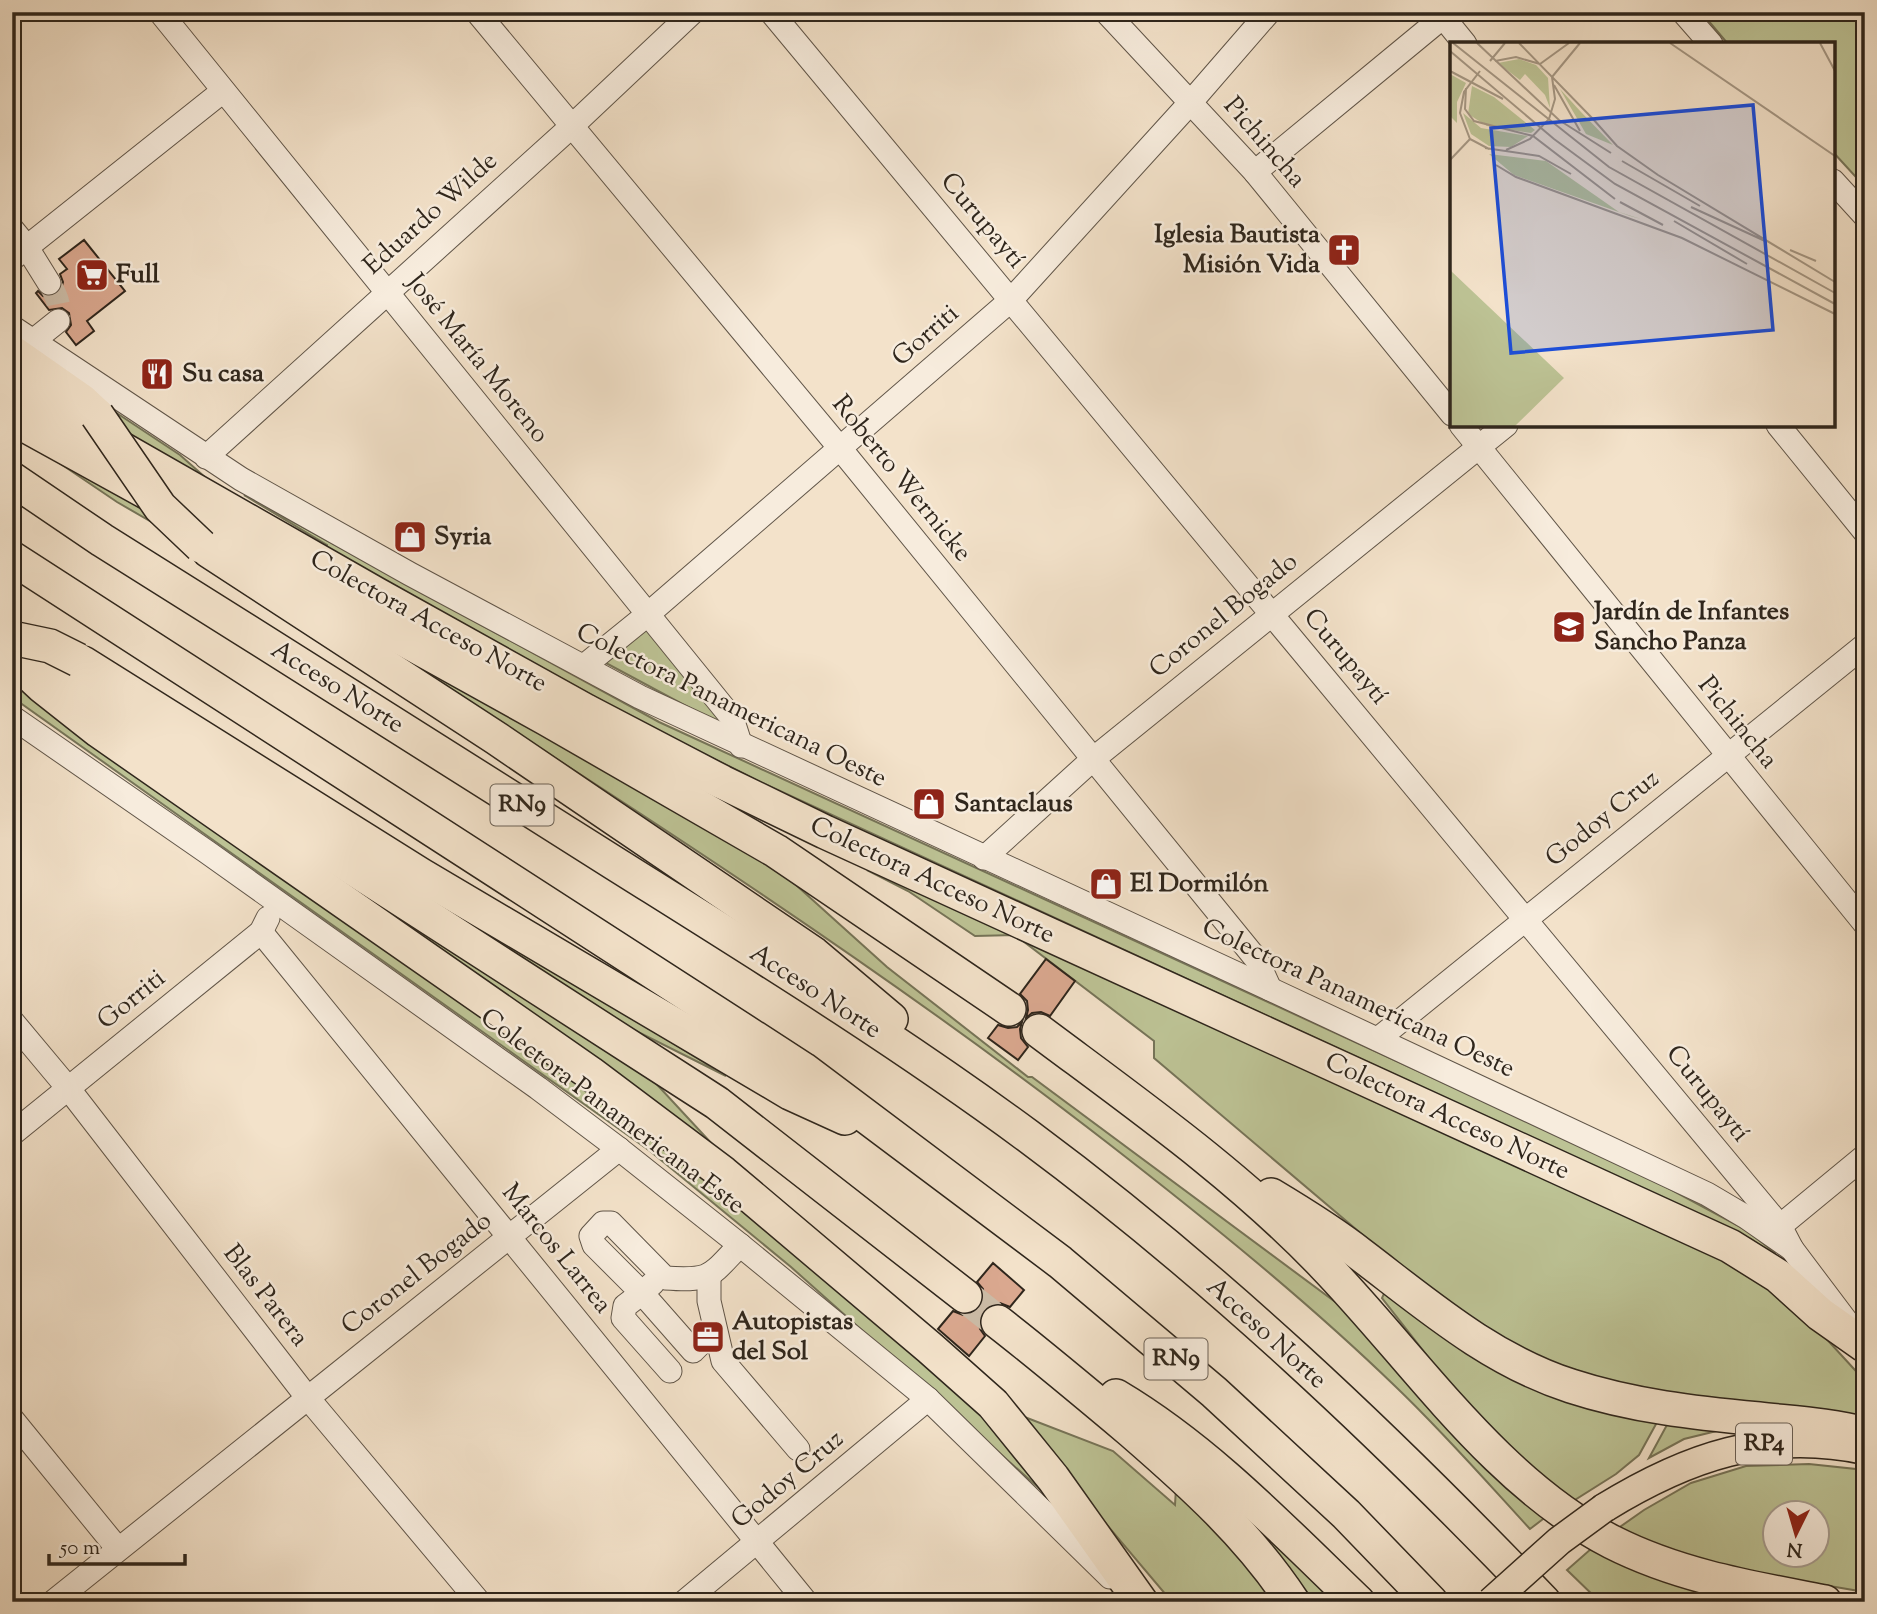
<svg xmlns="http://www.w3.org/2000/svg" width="1877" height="1614" viewBox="0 0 1877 1614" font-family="'Sorts Mill Goudy',serif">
  <rect width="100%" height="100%" fill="#f3e2ca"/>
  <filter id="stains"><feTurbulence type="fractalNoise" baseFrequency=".00286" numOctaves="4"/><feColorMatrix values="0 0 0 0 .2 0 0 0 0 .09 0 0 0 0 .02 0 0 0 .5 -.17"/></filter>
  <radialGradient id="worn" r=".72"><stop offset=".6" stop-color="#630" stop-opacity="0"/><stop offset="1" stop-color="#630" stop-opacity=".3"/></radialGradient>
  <!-- green -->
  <g fill="#bdc395" stroke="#767458" stroke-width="2" fill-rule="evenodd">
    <path d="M1701,12H1865V187L1833,152V44H1728Z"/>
    <path d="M103,404L180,455L206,478L122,433Z"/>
    <path d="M12,431L142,497L174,535L117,502Z"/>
    <path d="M244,495L659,722L1642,1174L1748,1231L1775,1253L1774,1256L1751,1239L767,785L650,727L326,550L327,545Z"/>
    <path d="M346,623L763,859L796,885L887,967L1028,1077H1032L1365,1324L1547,1516L1530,1529C1486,1481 1443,1432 1396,1387C1306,1300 1208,1221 1109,1144C866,955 605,790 346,623Z"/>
    <path d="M649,627L719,720V721H714L604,662Z"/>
    <path d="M12,675L57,719L685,1160L966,1391L1047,1483L1041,1490L791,1267L650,1151L12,697Z"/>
    <path d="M100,717L650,1077L713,1145Z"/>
    <path d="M235,772L726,1076L612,1019Z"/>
    <path d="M867,870L943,900L1738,1264L1811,1322L1865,1381V1421L1691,1400L1602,1383L1507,1345L1410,1275L1154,1058V1041L1015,935L975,936L908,891Z"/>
    <path d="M1387,1287L1661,1415L1639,1455L1616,1474L1570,1503L1528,1467L1454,1390L1382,1298Z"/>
    <path d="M1022,1416L1113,1451L1175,1505L1176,1488L1281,1602H1172L1080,1493Z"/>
    <path d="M1668,1423L1733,1427L1684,1439L1649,1458Z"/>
    <path d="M1197,1462L1349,1602H1308Z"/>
    <path d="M1809,1464L1865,1470V1592L1729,1569L1629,1538L1617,1529L1644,1510L1691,1483L1746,1466ZM1776,1512H1818V1554H1776Z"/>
    <path d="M1592,1548L1782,1602H1600L1567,1570Z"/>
  </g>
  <!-- building -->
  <g fill="#daa88f" stroke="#2f261c" stroke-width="2">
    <path d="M84,240L125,291L87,321L94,331L76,345L66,332L71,325L69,313L62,308L49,310L36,293L38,291L43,296L50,297L61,290L63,282L60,274L67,269L59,259Z"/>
    <path d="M1046,959L1075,981L1050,1016L1041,1012L1032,1013L1026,1018L1028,1010L1027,1001L1020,994Z"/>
    <path d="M1022,1022L1020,1029L1021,1038L1028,1047L1018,1060L988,1038L998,1025L1008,1028L1017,1027Z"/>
    <path d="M993,1263L1024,1290L1010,1307L1000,1303L991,1304L983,1310L979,1320L980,1329L985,1336L969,1356L938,1329L953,1311L963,1315L973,1313L980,1308L984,1298L983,1289L977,1282Z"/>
  </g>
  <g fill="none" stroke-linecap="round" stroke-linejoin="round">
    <!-- minor-tunnel -->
    <path stroke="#ccbca7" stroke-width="23" stroke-dasharray="23 11" stroke-linecap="butt" d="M49,283C57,296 61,306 58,321"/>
    <!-- highway-tunnel -->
    <path stroke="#ccbca7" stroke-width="33" stroke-dasharray="33 17" stroke-linecap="butt" d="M965,1296L998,1322"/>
    <defs>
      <g id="minor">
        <path d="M160,12L732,718L741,746"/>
        <path d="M477,12L839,447L1257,960L1270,989"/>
        <path d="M771,12L1780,1226L1792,1249L1850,1326"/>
        <path d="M1106,12L1255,172L1452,414"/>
        <path d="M1439,12L1465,44"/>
        <path d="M1683,12L1711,44"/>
        <path d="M1255,172L1449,12"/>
        <path d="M1833,181L1865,216"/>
        <path d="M12,229L26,246L49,283"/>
        <path d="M12,259L223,91"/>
        <path d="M12,327L241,479L410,574L640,697L1270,989L1707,1194L1746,1217L1792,1249"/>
        <path d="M33,341L58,321"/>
        <path d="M1461,425L1865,924"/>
        <path d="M1778,425L1865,532"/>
        <path d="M206,457L572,126L693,12"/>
        <path d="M584,666L647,615L1011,300L1190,103L1269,12"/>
        <path d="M12,717L207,852L538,1088L619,1149L740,1245L928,1399L1110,1577"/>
        <path d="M984,858L1092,760L1506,425"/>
        <path d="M261,932L806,1602"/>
        <path d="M12,1021L68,1088L307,1397L479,1602"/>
        <path d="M1378,1039L1865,645"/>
        <path d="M12,1134L261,932L268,918"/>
        <path d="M1780,1226L1865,1156"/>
        <path d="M709,1277V1301L723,1361L798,1449"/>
        <path d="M653,1283L642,1293L693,1351L714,1330"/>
        <path d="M670,1371L623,1318L625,1306L642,1293L594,1245L591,1236L603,1223H611L665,1278C712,1281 709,1277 740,1245"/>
        <path d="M12,1419L118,1549"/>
        <path d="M53,1602L619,1149"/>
        <path d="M684,1602L928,1399"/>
      </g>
      <path id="major" d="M1604,1508C1687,1457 1766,1429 1865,1450"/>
      <g id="highway">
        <path d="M12,352L82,401L97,415"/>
        <path d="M12,386L376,594L586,711L722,782L825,832L1730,1246L1778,1276L1820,1314L1864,1345"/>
        <path d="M12,418L226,536L349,609L547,719L776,851L1009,1009"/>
        <path d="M12,479L102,540C273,647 443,755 614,863C754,951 895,1038 1028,1136C1214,1274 1384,1435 1544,1602"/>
        <path d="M209,551L496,738L814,954L891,1019"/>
        <path d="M12,558L803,1069L1060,1262L1214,1392L1346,1514L1431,1602"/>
        <path d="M35,645L100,700L354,869L717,1103L965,1296"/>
        <path d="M12,658L42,686L99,731L590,1073L723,1173L930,1348L993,1404L1053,1478L1141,1602"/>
        <path d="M83,663L421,875L790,1093L845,1118"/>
        <path d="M1039,1031C1138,1105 1239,1176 1324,1265C1414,1358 1495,1482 1612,1542C1679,1576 1752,1588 1825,1602"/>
        <path d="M1271,1195C1301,1213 1332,1232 1360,1254C1426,1304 1490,1360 1571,1386C1632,1406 1696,1413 1759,1419C1795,1423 1831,1425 1865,1434"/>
        <path d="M998,1322C1043,1357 1087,1394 1131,1431C1191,1483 1249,1535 1293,1602"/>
        <path d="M1116,1396C1207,1450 1282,1529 1358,1602"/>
      </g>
    </defs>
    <!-- minor casing -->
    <use href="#minor" stroke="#605548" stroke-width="25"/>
    <!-- major casing -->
    <use href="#major" stroke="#2f261c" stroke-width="31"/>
    <!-- highway casing -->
    <use href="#highway" stroke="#2f261c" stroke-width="36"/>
    <!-- minor -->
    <use href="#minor" stroke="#f7ecdd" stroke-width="23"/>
    <!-- major -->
    <use href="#major" stroke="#f3e2ca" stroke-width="28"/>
    <!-- highway -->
    <use href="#highway" stroke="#f3e2ca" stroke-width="33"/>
    <defs>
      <path id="major-bridge" d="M1491,1602L1559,1541L1604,1508"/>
      <g id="highway-bridge">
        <path d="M97,415L160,507L201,546"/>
        <path d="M12,638L50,646L78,660"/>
      </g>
    </defs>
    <!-- major-bridge casing -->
    <use href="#major-bridge" stroke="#2f261c" stroke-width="31" stroke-linecap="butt"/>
    <!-- highway-bridge casing -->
    <use href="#highway-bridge" stroke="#2f261c" stroke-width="36" stroke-linecap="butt"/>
    <!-- major-bridge -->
    <use href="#major-bridge" stroke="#f3e2ca" stroke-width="28"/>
    <!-- highway-bridge -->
    <use href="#highway-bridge" stroke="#f3e2ca" stroke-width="33"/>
  </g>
  <!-- icons -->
  <defs>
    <symbol id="church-square" viewBox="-11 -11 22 22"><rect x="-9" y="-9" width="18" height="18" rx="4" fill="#8f2418" stroke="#f7ecdd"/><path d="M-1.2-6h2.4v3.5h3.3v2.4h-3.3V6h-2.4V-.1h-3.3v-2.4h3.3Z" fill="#fff"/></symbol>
    <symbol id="supermarket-square" viewBox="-11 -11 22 22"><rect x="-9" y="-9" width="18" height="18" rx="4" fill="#8f2418" stroke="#f7ecdd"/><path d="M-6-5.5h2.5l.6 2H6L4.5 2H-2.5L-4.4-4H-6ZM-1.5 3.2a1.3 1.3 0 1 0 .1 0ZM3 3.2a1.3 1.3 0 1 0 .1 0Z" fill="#fff"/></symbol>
    <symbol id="restaurant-square" viewBox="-11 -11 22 22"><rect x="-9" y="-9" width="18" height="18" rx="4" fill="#8f2418" stroke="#f7ecdd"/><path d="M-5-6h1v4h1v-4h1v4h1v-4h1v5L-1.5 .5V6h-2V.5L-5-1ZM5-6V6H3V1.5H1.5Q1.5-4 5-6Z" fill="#fff"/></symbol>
    <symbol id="shop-square" viewBox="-11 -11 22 22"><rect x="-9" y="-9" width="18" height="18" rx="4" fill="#8f2418" stroke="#f7ecdd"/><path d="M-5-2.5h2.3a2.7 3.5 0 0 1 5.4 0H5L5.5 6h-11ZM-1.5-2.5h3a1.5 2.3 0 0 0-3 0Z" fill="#fff"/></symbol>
    <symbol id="school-square" viewBox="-11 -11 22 22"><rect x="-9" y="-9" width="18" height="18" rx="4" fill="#8f2418" stroke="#f7ecdd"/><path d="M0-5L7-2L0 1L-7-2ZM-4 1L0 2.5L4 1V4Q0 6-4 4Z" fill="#fff"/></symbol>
    <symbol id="office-square" viewBox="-11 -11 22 22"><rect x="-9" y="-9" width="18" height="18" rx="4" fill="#8f2418" stroke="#f7ecdd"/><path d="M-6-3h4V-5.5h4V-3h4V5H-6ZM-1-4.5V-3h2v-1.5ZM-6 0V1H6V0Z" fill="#fff"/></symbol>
  </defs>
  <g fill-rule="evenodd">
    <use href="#church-square" x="1325" y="231" width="38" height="38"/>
    <use href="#supermarket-square" x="73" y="256" width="38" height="38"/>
    <use href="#restaurant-square" x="138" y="355" width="38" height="38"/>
    <use href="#shop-square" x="391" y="518" width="38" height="38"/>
    <use href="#school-square" x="1550" y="608" width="38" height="38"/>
    <use href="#shop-square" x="910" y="785" width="38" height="38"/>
    <use href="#shop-square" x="1087" y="865" width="38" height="38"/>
    <use href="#office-square" x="689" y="1318" width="38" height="38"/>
  </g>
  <g text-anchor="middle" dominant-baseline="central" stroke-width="5" stroke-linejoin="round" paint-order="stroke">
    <!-- shield labels -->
    <g fill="#f7ecdd" stroke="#6b6156" stroke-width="2">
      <rect x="490.5" y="784.5" width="63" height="41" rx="5"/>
      <rect x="1144.5" y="1338.5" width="63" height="41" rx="5"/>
      <rect x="1736" y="1423.5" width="56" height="41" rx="5"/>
    </g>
    <g font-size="24" font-weight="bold" fill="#2f261c">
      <text x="522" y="805">RN9</text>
      <text x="1176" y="1359">RN9</text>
      <text x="1764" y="1444">RP4</text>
    </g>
    <!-- street labels -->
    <g font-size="26" fill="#2f261c" stroke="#f7ecdd">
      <text transform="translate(1264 143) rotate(49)">Pichincha</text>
      <text transform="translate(431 214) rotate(-42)">Eduardo Wilde</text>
      <text transform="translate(982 221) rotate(50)">Curupaytí</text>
      <text transform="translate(926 336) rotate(-41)">Gorriti</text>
      <text transform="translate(477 359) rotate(51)">José María Moreno</text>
      <text transform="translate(901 479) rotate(51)">Roberto Wernicke</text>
      <text transform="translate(1224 616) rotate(-39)">Coronel Bogado</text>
      <text transform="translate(428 622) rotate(29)">Colectora Acceso Norte</text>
      <text transform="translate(1345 657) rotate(50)">Curupaytí</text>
      <text transform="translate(337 688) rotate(32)">Acceso Norte</text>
      <text transform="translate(731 706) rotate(26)">Colectora Panamericana Oeste</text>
      <text transform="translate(1737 723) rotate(51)">Pichincha</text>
      <text transform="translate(1603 819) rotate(-39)">Godoy Cruz</text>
      <text transform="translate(932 881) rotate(25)">Colectora Acceso Norte</text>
      <text transform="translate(815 992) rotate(33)">Acceso Norte</text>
      <text transform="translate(1358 999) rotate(25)">Colectora Panamericana Oeste</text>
      <text transform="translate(132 1000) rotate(-39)">Gorriti</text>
      <text transform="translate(1707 1094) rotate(51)">Curupaytí</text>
      <text transform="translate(612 1112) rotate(37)">Colectora Panamericana Este</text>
      <text transform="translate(1447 1117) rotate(25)">Colectora Acceso Norte</text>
      <text transform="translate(556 1249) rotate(51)">Marcos Larrea</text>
      <text transform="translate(417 1274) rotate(-38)">Coronel Bogado</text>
      <text transform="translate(265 1296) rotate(52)">Blas Parera</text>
      <text transform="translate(1266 1334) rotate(42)">Acceso Norte</text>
      <text transform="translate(788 1480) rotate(-40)">Godoy Cruz</text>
    </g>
    <!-- poi labels -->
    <g font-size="26" font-weight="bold" fill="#2f261c" stroke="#f7ecdd" text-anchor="start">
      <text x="1320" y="235" text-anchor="end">Iglesia Bautista<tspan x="1320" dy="30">Misión Vida</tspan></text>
      <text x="116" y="275">Full</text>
      <text x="182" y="374">Su casa</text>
      <text x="434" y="537">Syria</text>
      <text x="1594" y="612">Jardín de Infantes<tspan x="1594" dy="30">Sancho Panza</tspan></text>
      <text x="954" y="804">Santaclaus</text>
      <text x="1130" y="884">El Dormilón</text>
      <text x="732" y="1322">Autopistas<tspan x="732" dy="30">del Sol</tspan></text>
    </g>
  </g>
  <!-- overview -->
  <g transform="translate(1450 42)">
    <rect width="385" height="385" fill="#f3e2ca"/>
    <path d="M69,17L86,23L98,36L100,66L95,53L75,32L70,38L48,21ZM0,32L16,41L7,60V81L0,74ZM22,44L44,55L85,88L81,91L37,84L18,72ZM110,47L131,70L163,103L136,92ZM13,71L31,86L78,94L61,105L39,104L21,92ZM39,112L96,119L169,170L191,177L180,174L64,133ZM0,228L114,336L65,384H0Z" fill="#bdc395"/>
    <path fill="none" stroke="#a59784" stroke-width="2" d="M3,1L159,125L385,251M27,1L109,78L161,111M69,1L143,77M220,1L385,114M370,1L385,29M0,9L104,97L165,142L385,262M40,19L55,1M45,19L66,15L90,22M90,22L119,1M0,29L53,57M30,29L14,50L10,71L20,97L39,107M102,35L130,1M104,43L130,89M16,46L15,67L24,79L83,94L165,157M143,77L167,104L208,133L385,240M35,106L89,114L121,132M56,108L80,97L99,77L105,57L102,35M0,118L20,97M172,119L250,164M46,123L66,135L232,196L385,272M170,160L213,183M241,165L315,199M224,179L297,222M340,208L366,219"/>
    <path fill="#1d4ed8" fill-opacity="0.15" stroke="#1d4ed8" stroke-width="3.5" d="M303,63L323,288L61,311L41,86Z"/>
    <rect width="385" height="385" fill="none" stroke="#2f261c" stroke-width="3.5"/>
  </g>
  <!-- margin -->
  <rect width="1877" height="1614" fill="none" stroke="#f3e2ca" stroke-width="42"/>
  <rect x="14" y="14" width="1849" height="1586" fill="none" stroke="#2f261c" stroke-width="3.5"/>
  <rect x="21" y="21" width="1835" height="1572" fill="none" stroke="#2f261c" stroke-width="2"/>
  <!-- north arrow -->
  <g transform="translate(1796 1534) rotate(185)"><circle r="33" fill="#f7ecdd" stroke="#a79d90" stroke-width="2"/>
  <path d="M0-5L12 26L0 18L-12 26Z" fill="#8f2418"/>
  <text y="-10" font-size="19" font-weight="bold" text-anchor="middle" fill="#2f261c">N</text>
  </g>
  <!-- scale -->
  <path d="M49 1554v10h136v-10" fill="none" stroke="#2f261c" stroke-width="3.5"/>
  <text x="60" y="1554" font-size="21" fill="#2f261c" stroke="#f7ecdd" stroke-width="5" paint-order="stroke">50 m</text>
  <rect width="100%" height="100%" filter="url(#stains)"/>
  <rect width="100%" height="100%" fill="url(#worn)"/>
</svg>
